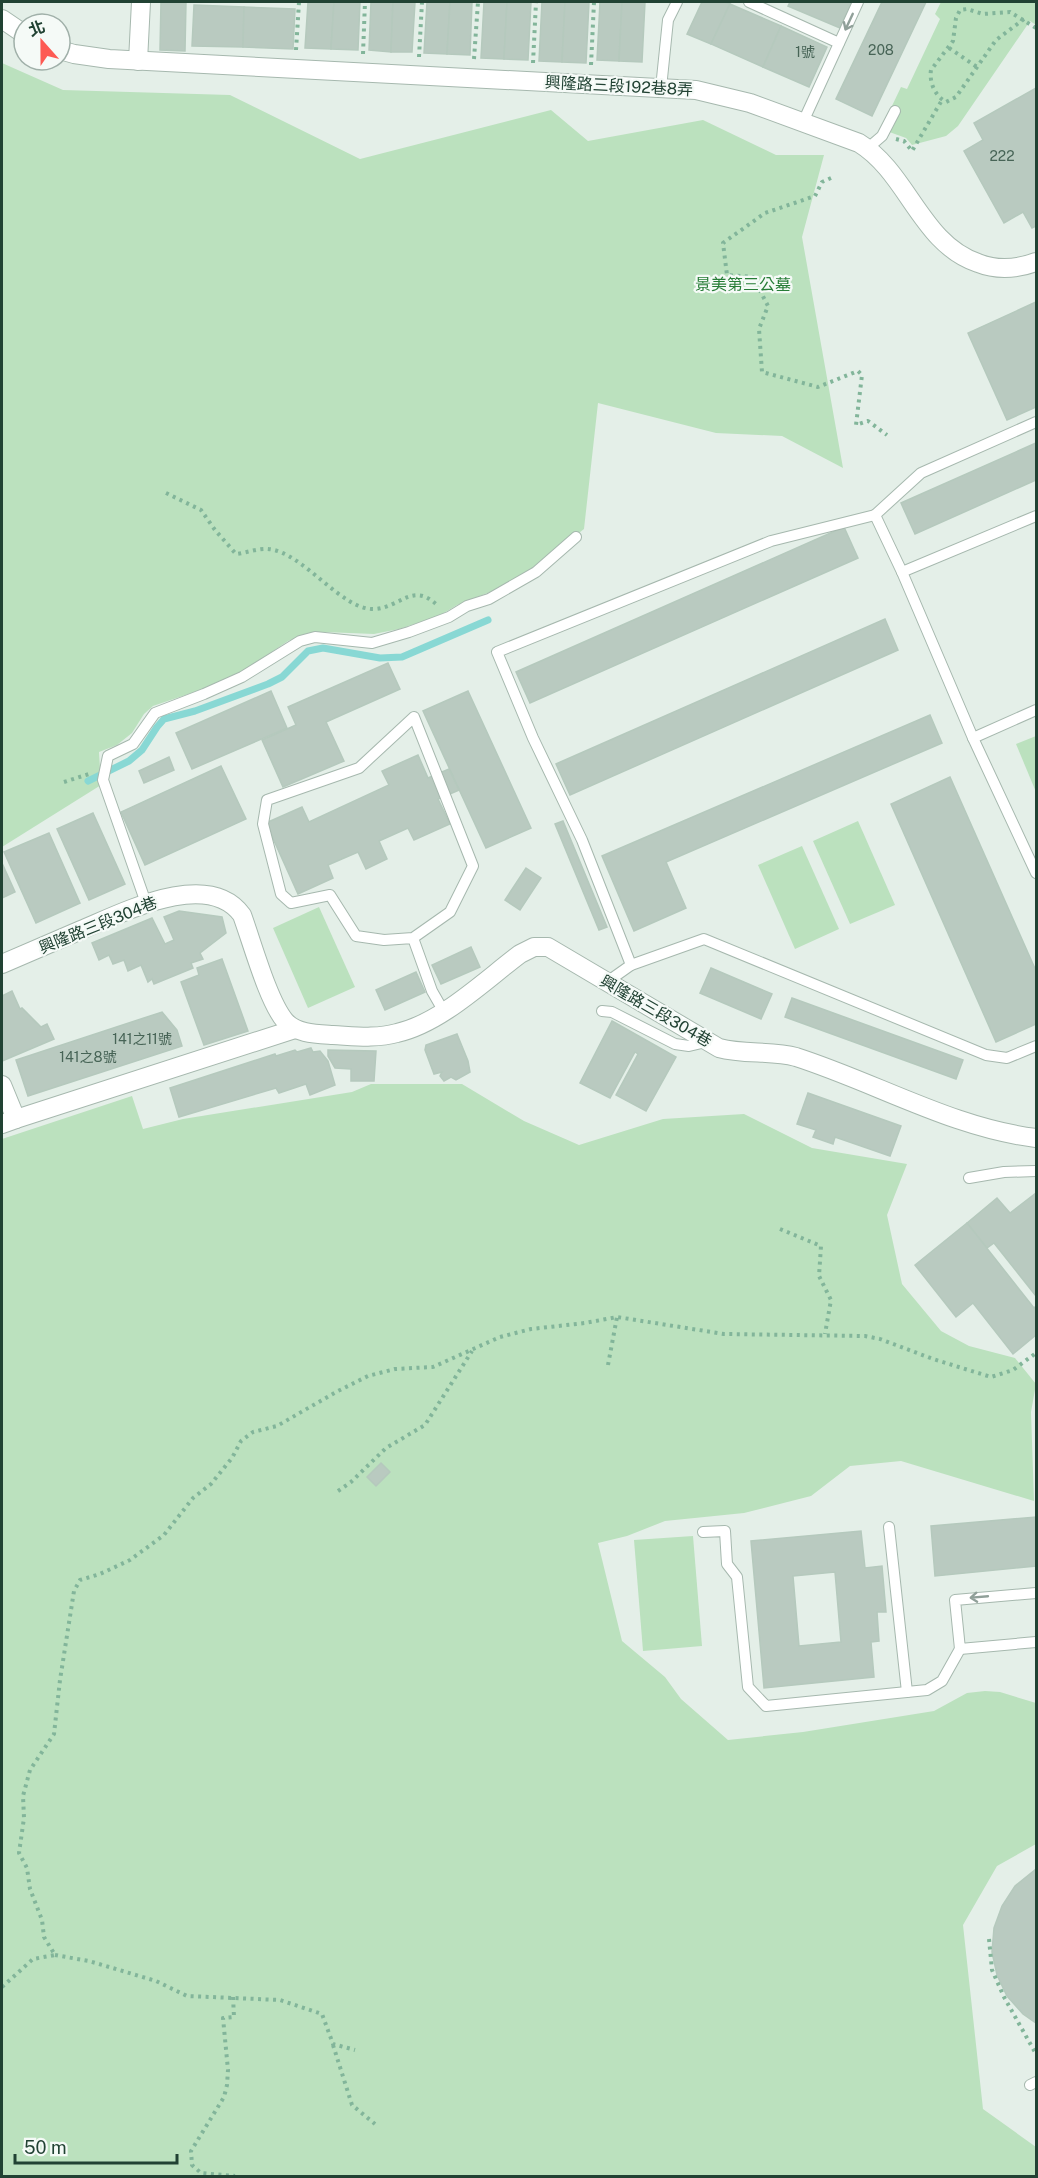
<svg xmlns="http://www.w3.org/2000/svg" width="1038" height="2178" viewBox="0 0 1038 2178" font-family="'Public Sans','Noto Sans TC',sans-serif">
  <rect width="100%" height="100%" fill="#e4efe8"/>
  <!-- green -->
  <g fill="#bbe1be">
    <path d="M941,2H1036V25L1030,21L958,126L946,136L912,145L906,138L881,129L901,87L907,89L940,19L935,14Z"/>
    <path d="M2,63L63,90L230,95L360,159L551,110L588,141L703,120L776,155H824L802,237L843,468L782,436L716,433L598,403L584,529L543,561L516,578L490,592L457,605L439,616L399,629L374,634L324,632L305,634L288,641L240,673L206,688L153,706L144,714L132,733L117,745L99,752L101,785L2,847Z"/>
    <path d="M1036,736V792L1016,744Z"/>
    <path d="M858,821L895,905L850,924L813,841Z"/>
    <path d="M802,846L839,929L795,949L758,865Z"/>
    <path d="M319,907L355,987L308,1008L273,928Z"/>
    <path d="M371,1084H462L524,1121L579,1145L663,1119L744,1114L812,1148L907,1164L887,1215L902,1284L941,1331L969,1346L1015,1358L1036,1384L1031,1412L1034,1501L901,1461L850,1466L811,1496L744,1513L665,1521L627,1536L598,1543L622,1641L665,1677L681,1699L728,1740L803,1732L934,1711L967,1693L985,1691L1000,1692L1036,1703V1844L997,1866L963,1925L983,2109L1036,2147V2176H2V1139L132,1096L143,1129L183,1119L352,1092Z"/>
    <path d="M693,1536L702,1646L643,1651L634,1540Z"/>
  </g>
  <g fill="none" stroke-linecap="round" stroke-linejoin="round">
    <!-- stream -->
    <path stroke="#88d8d4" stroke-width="7" d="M88,781L129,761L142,750L157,727L164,719L195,711L268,684L282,677L308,651L323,648L380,658L402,657L488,620"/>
  </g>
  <!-- building -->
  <g fill="#b9cac0" stroke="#b5c9bd" stroke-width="1.5" fill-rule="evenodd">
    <path d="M161,2H186L185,51L160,50Z"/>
    <path d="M308,2H334L331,49L305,48Z"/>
    <path d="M334,2H360L358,50L331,49Z"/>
    <path d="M371,2H393L391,52L369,50Z"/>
    <path d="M393,2H415L412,52H391Z"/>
    <path d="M427,2H450L447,54L424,53Z"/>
    <path d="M450,2H472L470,55L447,54Z"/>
    <path d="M484,2H507L504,59L481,58Z"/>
    <path d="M507,2H531L528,60L504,59Z"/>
    <path d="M542,2H565L562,62L539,61Z"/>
    <path d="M565,2H589L586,63L562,62Z"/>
    <path d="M600,2H622L619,61L597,60Z"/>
    <path d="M622,2H645L642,62L619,61Z"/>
    <path d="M702,2H725L730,4L711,44L687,34Z"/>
    <path d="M790,2H852L840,28L788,6Z"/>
    <path d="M882,2H926L872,116L836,99Z"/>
    <path d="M730,4L781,26L763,67L711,44Z"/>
    <path d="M194,5L244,7L243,47L192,46Z"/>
    <path d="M244,7L295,9L293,49L243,47Z"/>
    <path d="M781,26L827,47L809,87L763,67Z"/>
    <path d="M1036,88V226L1032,228L1023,212L1004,223L964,151L983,140L974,123Z"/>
    <path d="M1036,302V407L1007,420L968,333Z"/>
    <path d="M1036,443V480L915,534L901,503Z"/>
    <path d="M844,527L858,558L530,703L516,672Z"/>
    <path d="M885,619L898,650L570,795L556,764Z"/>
    <path d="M388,663L400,689L326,722L344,761L283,787L262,740L296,725L288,707Z"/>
    <path d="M271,691L287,728L192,769L176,733Z"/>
    <path d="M468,691L531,828L486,848L423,711Z"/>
    <path d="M930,715L942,743L666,862L686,908L634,931L602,856Z"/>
    <path d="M418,755L428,778L449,769L459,790L438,799L450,824L414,840L408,828L379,841L387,859L366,869L358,852L328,865L333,878L298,894L266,823L302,807L309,822L389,785L382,771Z"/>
    <path d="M169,757L174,770L144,783L139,771Z"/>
    <path d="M221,766L246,819L145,865L121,812Z"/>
    <path d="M950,777L1036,971V1024L996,1042L891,804Z"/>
    <path d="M93,813L125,884L89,900L57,829Z"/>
    <path d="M563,821L607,927L599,930L555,824Z"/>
    <path d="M49,833L80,903L36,923L4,852Z"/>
    <path d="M2,863L15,892L2,898Z"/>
    <path d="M526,868L541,878L520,910L505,900Z"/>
    <path d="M179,911L222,917L226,933L200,953L203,959L191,963L193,968L154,984L152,979L148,982L141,965L128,971L124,960L113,964L109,955L99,960L92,943L152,918L165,944L174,940L164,917Z"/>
    <path d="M471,947L480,967L441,984L432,965Z"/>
    <path d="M222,959L248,1031L204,1045L181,982L199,975L197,968Z"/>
    <path d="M711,968L772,994L761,1019L700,993Z"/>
    <path d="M416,972L425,992L385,1010L376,990Z"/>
    <path d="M12,991L20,1009L22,1008L41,1027L47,1024L54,1039L2,1061V996Z"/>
    <path d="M792,998L963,1060L956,1079L785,1017Z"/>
    <path d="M162,1012L177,1030L182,1046L28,1096L16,1060Z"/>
    <path d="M612,1021L676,1057L646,1111L616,1095L638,1054L635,1052L610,1098L580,1083Z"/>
    <path d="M457,1034L468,1061L470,1072L456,1080L451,1077L444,1081L440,1076L442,1072L434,1074L425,1050L426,1045Z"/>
    <path d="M311,1048L313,1052L320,1051L328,1061L335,1085L310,1095L306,1084L279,1093L276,1088L179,1117L170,1088L275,1054L276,1056L295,1050L297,1052Z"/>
    <path d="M328,1050L376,1051L374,1081H351V1069L335,1068L328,1056Z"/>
    <path d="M808,1093L901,1126L890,1156L835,1137L833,1144L813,1137L816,1130L797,1124Z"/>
    <path d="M1036,1193V1296L994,1243L987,1248L967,1223L997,1198L1010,1213Z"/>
    <path d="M967,1223L1034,1308L1036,1306V1335L1013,1354L973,1303L956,1317L915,1265Z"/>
    <path d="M381,1463L390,1472L376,1486L367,1477Z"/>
    <path d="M1036,1517V1566L935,1576L931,1526Z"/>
    <path d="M861,1531L865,1568L882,1566L886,1612H877L879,1641L871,1642L874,1677L764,1688L751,1541ZM835,1572L841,1642L799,1646L793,1576Z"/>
    <path d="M1036,1869V2023L1023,2014L1007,1996L997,1975L992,1952L994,1928L1002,1906L1015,1886Z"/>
  </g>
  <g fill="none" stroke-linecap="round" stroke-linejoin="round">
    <defs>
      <g id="service">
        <path d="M749,2L839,43"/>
        <path d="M661,88L668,20L677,2"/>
        <path d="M803,122L858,2"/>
        <path d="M868,148L882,136L895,111"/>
        <path d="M1036,422L921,473L875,515L902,572L973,738L1036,873"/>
        <path d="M902,572L1036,516"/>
        <path d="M973,738L1036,710"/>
        <path d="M146,903L103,780L108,756L133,744L155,713L204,694L242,677L300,641L315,637L372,643L409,632L449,617L467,606L489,599L536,572L576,537"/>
        <path d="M413,938L384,940L356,936L330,895L291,903L281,894L263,824L267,800L359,768L414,717L473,866L450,912L413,938L432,991L444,1012"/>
        <path d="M631,965L582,840L533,738L497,652L771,541L875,515"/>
        <path d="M607,982L631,965L704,939L986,1055L1007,1058L1036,1046"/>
        <path d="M602,1011L612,1012L675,1044L689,1046L706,1042"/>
        <path d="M969,1178L1004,1172L1036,1171"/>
        <path d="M889,1527L907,1692"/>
        <path d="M703,1532L725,1531L727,1564L737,1577L748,1687L766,1706L927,1690L942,1681L960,1649"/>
        <path d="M1036,1593L955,1600L960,1649L1036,1642"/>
        <path d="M1030,2085L1036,2082"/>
      </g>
      <g id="minor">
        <path d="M2,19L24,34"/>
        <path d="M60,50L74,54L109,59L696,90L750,103L859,143C908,173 921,244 978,263C998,271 1017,269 1036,262"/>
        <path d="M138,61L141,2"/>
        <path d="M2,964C28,953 55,941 81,930C122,913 208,868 242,915C252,942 268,1001 285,1021C296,1034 317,1034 333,1035C354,1036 376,1039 397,1033C441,1023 484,981 520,954L534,947H548L719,1048C744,1055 772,1050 796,1057C877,1083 953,1128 1036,1138"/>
        <path d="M2,1085L16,1119L2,1124"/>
        <path d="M16,1119L295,1029"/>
      </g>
    </defs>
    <!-- service casing -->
    <use href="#service" stroke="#a6b8ae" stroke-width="12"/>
    <!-- minor casing -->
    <use href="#minor" stroke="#a6b8ae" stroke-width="20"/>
    <!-- path -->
    <g stroke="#82b59a" stroke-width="4" stroke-dasharray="3 4.5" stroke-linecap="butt">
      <path d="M1024,19L996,40L956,97L946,102C935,96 929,82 931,70L953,41L956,18L960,10L967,9L983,14L1010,12L1036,28"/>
      <path d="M949,48L977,67"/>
      <path d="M296,50L299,2"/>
      <path d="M363,54L365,2"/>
      <path d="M419,57L422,2"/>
      <path d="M474,59L478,2"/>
      <path d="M533,63L536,2"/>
      <path d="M591,65L594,2"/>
      <path d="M896,139L904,141L912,151L942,100"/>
      <path d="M831,178L822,182L815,196L765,213L723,243L727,275L753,277L768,306L759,329L762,372L818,387L858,371L862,375L856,425L868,421L887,435"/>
      <path d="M166,493L201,510L215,530L236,554C246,553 258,548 268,549C304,552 341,611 375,609C401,607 413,581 438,606"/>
      <path d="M64,782L89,774"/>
      <path d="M780,1229L821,1246L819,1276L831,1300L825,1334"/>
      <path d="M608,1365L617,1317"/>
      <path d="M338,1491L351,1482L386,1448L425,1425L472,1351"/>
      <path d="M989,1939L992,1970L1004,1997L1036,2054"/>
      <path d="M55,1955L89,1961L156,1981L187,1996L280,2000L322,2014L333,2044L355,2050"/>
      <path d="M2,1987L33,1959L55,1955L44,1937L42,1920L30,1889L27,1868L19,1853L24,1818L23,1796L30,1770L54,1734L60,1680L74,1591L80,1580L100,1574L130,1560L164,1535L193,1498L211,1484L232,1458L241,1441L253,1432L277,1426L336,1392L368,1376L395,1369L433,1367L500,1337L531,1329L585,1323L617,1317L724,1334L865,1336L880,1339L933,1359L991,1377L1013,1370L1036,1353"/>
      <path d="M233,1997L234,2017L223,2018L228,2070L227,2085L224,2097L191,2151L192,2165L201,2173L235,2176"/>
      <path d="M333,2045L352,2105L375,2124"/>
    </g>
    <!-- service -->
    <use href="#service" stroke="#fff" stroke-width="10"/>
    <!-- minor -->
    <use href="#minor" stroke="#fff" stroke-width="18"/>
  </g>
  <!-- one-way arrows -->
  <defs><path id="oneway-shaft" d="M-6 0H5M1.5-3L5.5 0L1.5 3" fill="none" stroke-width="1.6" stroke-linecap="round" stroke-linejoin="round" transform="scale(1.5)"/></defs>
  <g stroke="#90a099">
    <use href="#oneway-shaft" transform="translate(849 22) rotate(115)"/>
    <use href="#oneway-shaft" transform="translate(979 1597) rotate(175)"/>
  </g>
  <g text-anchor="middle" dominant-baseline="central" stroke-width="4.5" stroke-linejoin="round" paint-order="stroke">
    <!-- number labels -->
    <g font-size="14" fill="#476456">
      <text x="881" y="50">208</text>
      <text x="805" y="52">1號</text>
      <text x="1002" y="156">222</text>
      <text x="142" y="1039">141之11號</text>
      <text x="88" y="1057">141之8號</text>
    </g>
    <!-- street labels -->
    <g font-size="16" fill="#214233" stroke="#f5faf7">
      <text transform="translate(619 86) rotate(3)">興隆路三段192巷8弄</text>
      <text transform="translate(98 925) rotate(-22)">興隆路三段304巷</text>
      <text transform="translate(656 1011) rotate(30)">興隆路三段304巷</text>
    </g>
    <!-- park labels -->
    <g font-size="16" fill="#277d37" stroke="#f5faf7">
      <text x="743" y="284">景美第三公墓</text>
    </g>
  </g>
  <!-- border -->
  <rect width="1038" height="2178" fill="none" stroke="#214233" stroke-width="6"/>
  <!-- north arrow -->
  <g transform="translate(42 42) rotate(339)"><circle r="28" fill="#f5faf7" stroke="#a0b0a9" stroke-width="1.5"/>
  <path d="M0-4.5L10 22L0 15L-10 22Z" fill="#fd5a53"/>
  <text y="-9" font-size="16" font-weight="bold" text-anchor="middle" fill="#214233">北</text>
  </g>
  <!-- scale -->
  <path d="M15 2154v9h162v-9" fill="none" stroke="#214233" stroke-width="3"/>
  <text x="24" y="2154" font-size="18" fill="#214233" stroke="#f5faf7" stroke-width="4.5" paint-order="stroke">50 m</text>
</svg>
